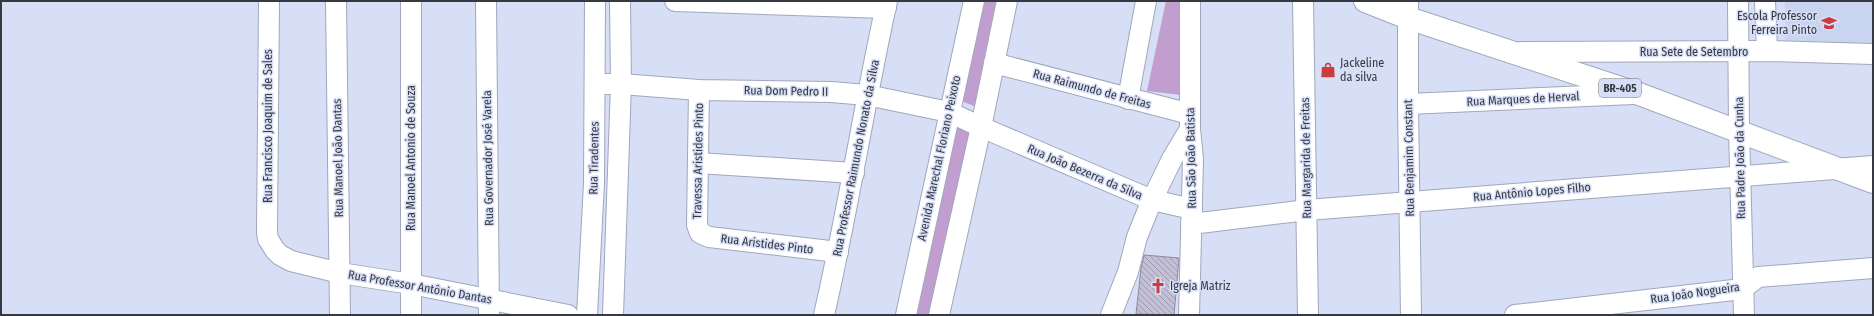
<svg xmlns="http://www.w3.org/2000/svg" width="1874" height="316" viewBox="0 0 1874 316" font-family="'Fira Sans Condensed',sans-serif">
  <defs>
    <pattern id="building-back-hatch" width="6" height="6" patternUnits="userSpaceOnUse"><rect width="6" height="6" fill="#c3bfd7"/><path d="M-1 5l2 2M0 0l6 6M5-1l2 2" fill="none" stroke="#9f9cb0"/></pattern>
  </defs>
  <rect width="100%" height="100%" fill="#d7dff6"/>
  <!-- built -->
  <path fill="#c9d4f1" d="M1785,1H1873V46L1785,44Z"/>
  <!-- park -->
  <g fill="#c19ecf">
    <path d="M978,1H1001L979,108L956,99Z"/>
    <path d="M1166,1H1185L1181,95L1147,91Z"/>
    <path d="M954,120L971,126L931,315H912Z"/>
  </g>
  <!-- building -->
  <path fill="url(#building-back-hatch)" stroke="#8d899f" d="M1144,255L1179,258L1174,315L1136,314L1141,269Z"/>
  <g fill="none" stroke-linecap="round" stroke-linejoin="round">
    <defs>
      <g id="minor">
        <path d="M269,1L267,232L268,239L275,250L280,255L291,261L340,273L411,284L568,315"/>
        <path d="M336,1L340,315"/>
        <path d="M486,1L489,315"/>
        <path d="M675,1L886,8"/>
        <path d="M1303,1L1308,315"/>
        <path d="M1408,1V104L1411,315"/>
        <path d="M1738,1L1739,131L1744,315"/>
        <path d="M1765,1L1767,51"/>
        <path d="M1521,52L1767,51L1873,54"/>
        <path d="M994,63L1190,114"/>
        <path d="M596,84H621L699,90L831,92L867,95L949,112L981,127L1152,200L1192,209"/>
        <path d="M699,90L697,225L700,233L709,237L838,252"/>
        <path d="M1128,99L1146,1"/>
        <path d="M1408,104L1633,94"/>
        <path d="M698,163L854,173"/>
        <path d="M1191,224L1307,210L1873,166"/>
        <path d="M411,315V1"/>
        <path d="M587,315L594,183L595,1"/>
        <path d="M613,315L621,84L620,1"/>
        <path d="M824,315C848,211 864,105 887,1"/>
        <path d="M906,315L974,1"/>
        <path d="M939,315L981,127L1007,1"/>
        <path d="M1111,315L1128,272L1137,237L1152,200L1172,159L1190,129"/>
        <path d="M1189,315L1193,159L1190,129V1"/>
        <path d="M1515,315L1742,289L1758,277L1873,268"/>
      </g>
      <path id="highway" d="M1365,1L1408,18L1639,94L1873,182"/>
    </defs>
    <!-- minor casing -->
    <use href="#minor" stroke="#a0a7bd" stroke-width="22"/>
    <!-- highway casing -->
    <use href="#highway" stroke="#a0a7bd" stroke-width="24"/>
    <!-- minor -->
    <use href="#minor" stroke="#fff" stroke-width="20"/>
    <!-- highway -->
    <use href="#highway" stroke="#fff" stroke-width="22"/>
  </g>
  <!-- icons -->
  <defs>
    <symbol id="school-bare" viewBox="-9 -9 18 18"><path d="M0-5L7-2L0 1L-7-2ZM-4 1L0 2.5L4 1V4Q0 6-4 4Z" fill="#cb3c41" stroke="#d7dff6" stroke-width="2.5" paint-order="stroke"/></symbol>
    <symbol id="shop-bare" viewBox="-9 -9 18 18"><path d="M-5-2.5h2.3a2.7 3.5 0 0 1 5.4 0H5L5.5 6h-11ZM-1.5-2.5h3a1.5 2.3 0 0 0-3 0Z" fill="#cb3c41" stroke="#d7dff6" stroke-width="2.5" paint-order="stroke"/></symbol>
    <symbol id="church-bare" viewBox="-9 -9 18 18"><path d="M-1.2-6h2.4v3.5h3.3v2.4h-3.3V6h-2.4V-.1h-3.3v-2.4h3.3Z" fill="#cb3c41" stroke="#d7dff6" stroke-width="2.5" paint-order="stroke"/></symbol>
  </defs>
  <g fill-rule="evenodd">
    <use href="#school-bare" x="1818" y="12" width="22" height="22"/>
    <use href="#shop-bare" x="1317" y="59" width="22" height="22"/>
    <use href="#church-bare" x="1147" y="275" width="22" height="22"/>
  </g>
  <g text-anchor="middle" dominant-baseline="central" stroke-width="3" stroke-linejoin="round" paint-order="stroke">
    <!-- shield labels -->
    <rect fill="#d7dff6" stroke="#666b78" stroke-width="1" x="1599" y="79" width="42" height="18" rx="3"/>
    <g font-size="11" font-weight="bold" fill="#363942">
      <text x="1620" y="88">BR-405</text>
    </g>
    <!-- poi labels -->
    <g font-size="12" fill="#363942" stroke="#d7dff6" text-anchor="start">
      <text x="1817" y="16" text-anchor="end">Escola Professor<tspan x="1817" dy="14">Ferreira Pinto</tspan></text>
      <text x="1340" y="63">Jackeline<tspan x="1340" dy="14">da silva</tspan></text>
      <text x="1170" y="286">Igreja Matriz</text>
    </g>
    <!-- street labels -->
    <g font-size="12" fill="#363942" stroke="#d7dff6">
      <text x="1694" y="52">Rua Sete de Setembro</text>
      <text transform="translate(1092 89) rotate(15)">Rua Raimundo de Freitas</text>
      <text transform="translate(786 91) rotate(1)">Rua Dom Pedro II</text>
      <text transform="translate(1523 99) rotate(-3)">Rua Marques de Herval</text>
      <text transform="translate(268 126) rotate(-90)">Rua Francisco Joaquim de Sales</text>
      <text transform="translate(338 158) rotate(-91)">Rua Manoel João Dantas</text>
      <text transform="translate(411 158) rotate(-90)">Rua Manoel Antonio de Souza</text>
      <text transform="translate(488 158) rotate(-91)">Rua Governador José Varela</text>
      <text transform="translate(594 158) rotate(-89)">Rua Tiradentes</text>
      <text transform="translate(856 158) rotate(-79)">Rua Professor Raimundo Nonato da Silva</text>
      <text transform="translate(939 158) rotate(-78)">Avenida Marechal Floriano Peixoto</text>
      <text transform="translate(1191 158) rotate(-91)">Rua São João Batista</text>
      <text transform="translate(1306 158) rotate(-91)">Rua Margarida de Freitas</text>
      <text transform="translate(1409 158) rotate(-91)">Rua Benjamim Constant</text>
      <text transform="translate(1740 158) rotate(-91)">Rua Padre João da Cunha</text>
      <text transform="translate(698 161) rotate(-89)">Travessa Aristides Pinto</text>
      <text transform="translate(1085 172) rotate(23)">Rua João Bezerra da Silva</text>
      <text transform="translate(1532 192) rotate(-5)">Rua Antônio Lopes Filho</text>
      <text transform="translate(767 244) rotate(7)">Rua Aristides Pinto</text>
      <text transform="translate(420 287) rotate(10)">Rua Professor Antônio Dantas</text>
      <text transform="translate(1695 293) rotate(-8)">Rua João Nogueira</text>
    </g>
  </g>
  <!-- border -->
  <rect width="1874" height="316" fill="none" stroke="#363942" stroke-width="4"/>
</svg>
